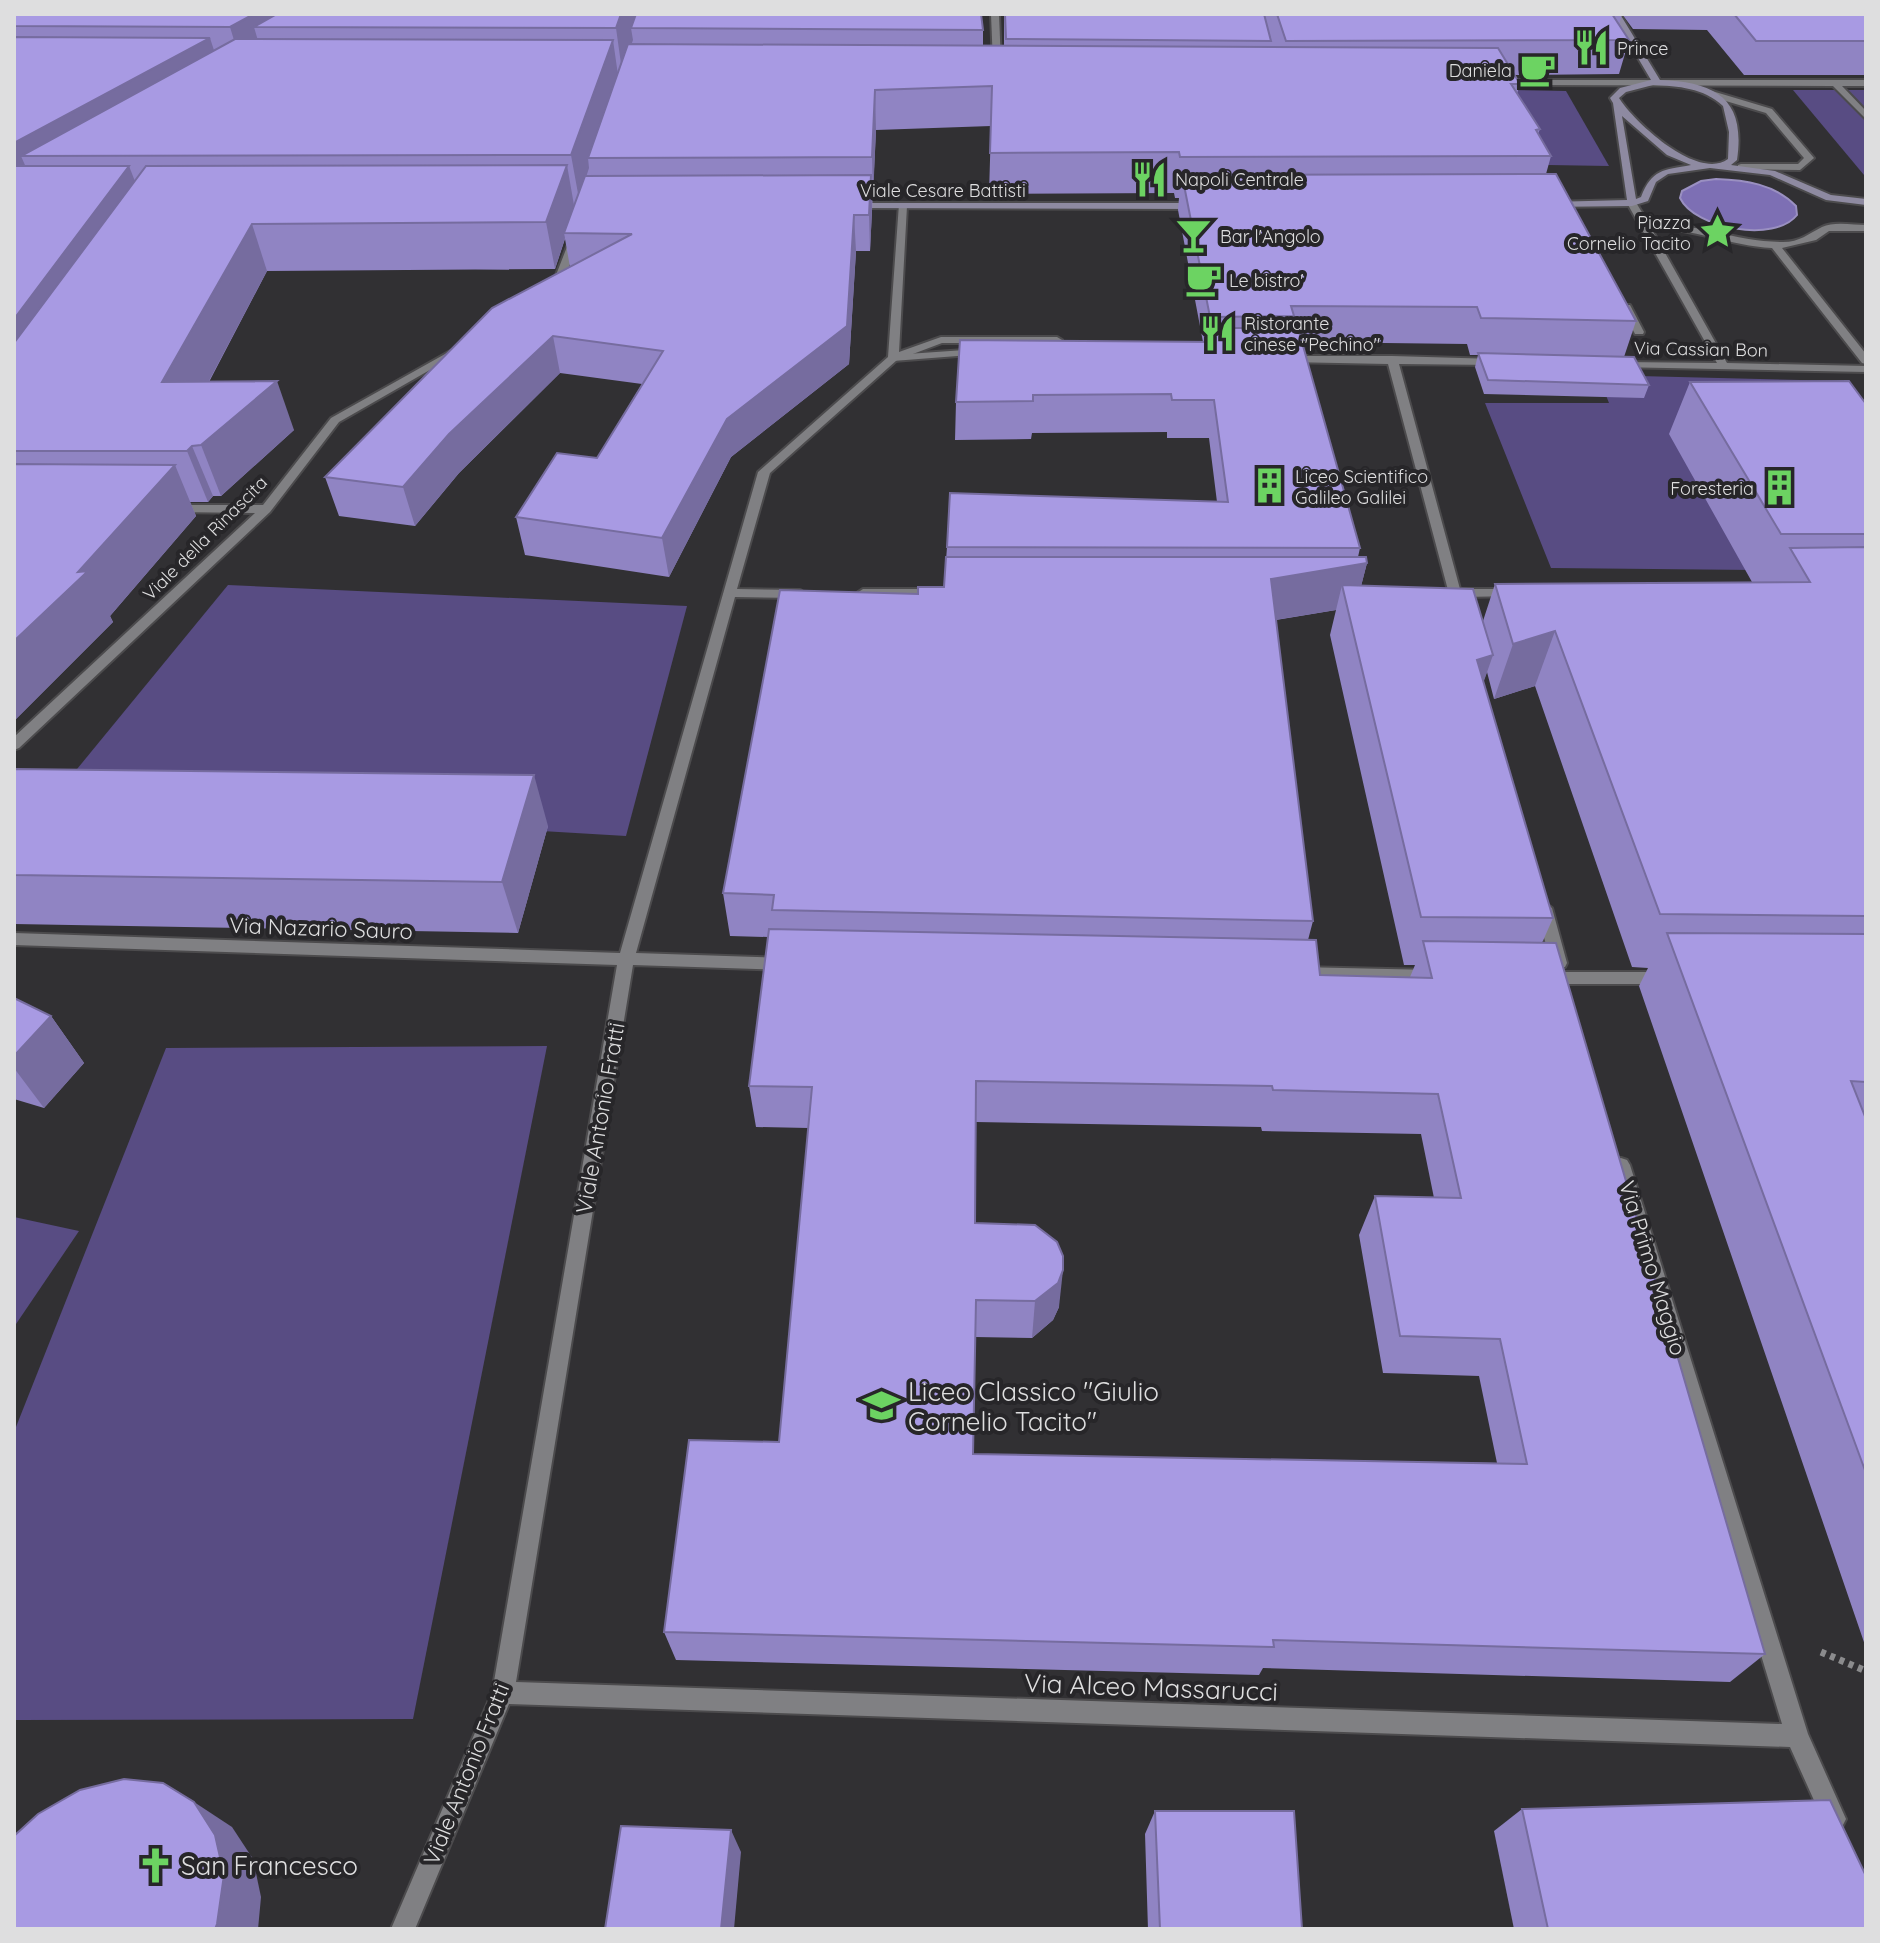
<svg xmlns="http://www.w3.org/2000/svg" width="1880" height="1943" viewBox="0 0 1880 1943" font-family="Quicksand,sans-serif">
  <rect width="100%" height="100%" fill="#313033"/>
  <!-- green -->
  <g fill="#584c83">
    <path d="M1509,90L1566,91L1609,166L1548,165Z"/>
    <path d="M1793,90H1866V175H1864Z"/>
    <path d="M1598,375L1844,381L1866,571L1551,568L1485,403H1609Z"/>
    <path d="M228,585L687,606L626,836L50,802Z"/>
    <path d="M547,1046L413,1719L14,1720V1432L166,1048Z"/>
    <path d="M14,1217L79,1231L14,1327Z"/>
  </g>
  <!-- water -->
  <path fill="#7d6fb4" stroke="#9a90c1" stroke-width="2" d="M1716,179C1745,180 1775,184 1796,206L1797,215C1775,243 1695,229 1680,198L1682,191L1701,181Z"/>
  <g fill="none" stroke-linecap="round" stroke-linejoin="round">
    <defs>
      <g id="lane">
        <path d="M1712,91L1772,109L1814,158L1800,170L1738,169V165L1741,164H1798L1804,158L1766,113L1709,96V92Z"/>
        <path d="M1622,305H1630L1644,332L1643,334H1635L1621,307Z"/>
        <path d="M979,349L984,352L983,354L893,361L888,358L893,355Z"/>
      </g>
      <g id="street">
        <path d="M991,14H999L1001,64L997,66L993,64Z"/>
        <path d="M1500,80H1866V86H1842L1866,111V119L1833,86L1497,85L1496,83Z"/>
        <path d="M1632,200L1635,201L1648,222C1694,223 1738,242 1783,242C1800,242 1808,234 1822,227C1834,221 1854,225 1866,225V231H1829L1816,240L1782,248L1866,354V364L1862,363L1772,248C1731,246 1692,228 1651,228L1727,363L1866,366V372L1616,367L1615,365L1620,362L1717,363L1627,203Z"/>
        <path d="M899,204L907,206L899,352L941,337H1057L1062,340L1066,360L1057,362L1052,343H942L897,360L770,473L737,589L800,590L806,594L800,598L735,597L636,953L784,958L790,960L792,964L790,968L784,970L633,965L516,1682L1782,1724L1612,1165L1615,1160L1621,1158L1627,1160L1630,1165L1808,1734L1846,1819L1842,1827L1834,1831L1826,1827L1790,1747L509,1704L415,1929H391L492,1693L617,965L14,945V933L620,953L758,472L888,357Z"/>
        <path d="M572,234L580,236L566,275L556,289H548L547,287L556,275Z"/>
        <path d="M454,349L463,351L339,422L270,512L19,748L14,750V737L255,513L172,512L166,508L168,505H263L331,418Z"/>
        <path d="M1392,356L1496,359L1501,362L1496,365L1399,364L1460,589H1512L1518,593L1517,596L1462,597L1465,609L1464,612H1454L1453,609L1388,364L1288,362L1283,359L1288,356Z"/>
        <path d="M863,589H940L946,593L940,597L858,596L857,593Z"/>
        <path d="M1544,902L1552,908L1567,963L1565,967H1553L1551,963L1536,908Z"/>
        <path d="M1299,967L1432,970L1438,972L1440,976L1438,980L1432,982L1299,979L1293,977L1291,973L1293,969Z"/>
        <path d="M1547,972H1664L1670,974L1672,978L1670,982L1664,984H1547L1541,982L1539,978L1541,974Z"/>
      </g>
      <g id="secondary">
        <path d="M1612,14H1620L1660,80C1716,82 1746,99 1737,160L1731,165L1775,171L1831,195L1866,199V205L1826,200L1770,175L1710,168L1668,174L1656,182L1648,201L1632,206L1547,207V203L1550,202L1627,200L1613,103L1610,98L1620,88L1651,80ZM1653,85C1678,86 1704,88 1723,106L1729,132L1728,159C1698,181 1635,123 1619,98L1626,92ZM1622,116L1667,155L1691,165C1663,170 1652,169 1641,197L1636,199Z"/>
        <path d="M847,203H1199L1204,206L1199,209L850,208L847,207Z"/>
      </g>
    </defs>
    <!-- lane casing -->
    <use href="#lane" stroke="#4c4b4d" stroke-width="4"/>
    <!-- street casing -->
    <use href="#street" stroke="#4c4b4d" stroke-width="4"/>
    <!-- secondary casing -->
    <use href="#secondary" stroke="#4c4b4d" stroke-width="4"/>
    <!-- path -->
    <path stroke="#8b8b8d" stroke-width="7" stroke-dasharray="5 5" stroke-linecap="butt" d="M1821,1652L1866,1671"/>
    <!-- lane -->
    <use href="#lane" fill="#808083" fill-rule="evenodd"/>
    <!-- street -->
    <use href="#street" fill="#808083" fill-rule="evenodd"/>
    <!-- secondary -->
    <use href="#secondary" fill="#8e8aa1" fill-rule="evenodd"/>
  </g>
  <!-- wall -->
  <g fill="#9084c3" fill-rule="evenodd">
    <path d="M14,14L983,30V46H1004V14H1866V75H1744L1707,30L1633,29L1622,14L1619,25L1629,40L1619,74L1514,75L1520,84L1517,94L1540,129L1538,134L1551,156L1546,174L1636,321L1624,357L1649,385L1644,398L1484,394L1475,367L1478,355H1470L1467,344L1302,342L1360,548L1358,557L1367,563L1361,586L1483,621L1495,584L1752,582L1669,434L1690,382L1866,404V1648L1639,986L1648,968L1632,967L1535,686L1494,699L1487,672L1483,682L1553,918L1542,943L1765,1654L1730,1682L1263,1668L1259,1675L676,1660L664,1632L779,1442L808,1128L756,1127L749,1086L768,937L730,936L723,893L918,594L944,587L947,547L1217,502L1209,438H1167V432L1032,433L1031,439L955,440L956,402L1203,342L1178,210L1179,198H1175L1174,193L989,194L991,126L876,130L870,251H856L849,364L731,457L669,577L525,555L516,517L597,458L642,384L560,373L459,473L415,526L339,516L325,477L570,267L565,239L555,269L267,271L209,382L294,430L221,496H213L208,502H190L196,516L110,616L113,622L14,721ZM1336,610L1330,635L1404,965H1415L1410,977L1320,975L1308,940L1313,921L1276,620ZM976,1122L1261,1127L1262,1131L1421,1134L1434,1198L1375,1196L1359,1235L1383,1373L1479,1376L1497,1463L973,1454L975,1337L1032,1338L1053,1320L1059,1307L975,1223Z"/>
    <path d="M14,769L548,826L518,933L14,924Z"/>
    <path d="M14,998L51,1016L84,1063L44,1108L14,1099Z"/>
    <path d="M1522,1809L1866,1929H1514L1494,1831Z"/>
    <path d="M1155,1811L1302,1929H1148L1145,1834Z"/>
  </g>
  <!-- shaded-wall -->
  <g fill="#766c9f">
    <path d="M254,14H340L254,27L263,58L243,70L230,27Z"/>
    <path d="M621,14H642L631,28L633,40L622,71L616,28Z"/>
    <path d="M210,38L224,81L21,156L35,188L14,200V143Z"/>
    <path d="M613,40L619,82L588,158L589,168L579,199L571,155Z"/>
    <path d="M875,90L876,130L873,198L872,157Z"/>
    <path d="M567,165L575,211L564,233L565,238L555,269L546,222Z"/>
    <path d="M129,166L147,212L14,400V319Z"/>
    <path d="M871,175L872,210L870,251L869,215Z"/>
    <path d="M854,215L856,251L849,364L731,457L669,577L662,538L727,419Z"/>
    <path d="M252,224L267,271L182,432L162,382Z"/>
    <path d="M553,336L560,373L459,473L415,526L403,487L449,434Z"/>
    <path d="M277,381L294,430L221,496L201,445Z"/>
    <path d="M192,446L213,496L208,502L187,451Z"/>
    <path d="M175,465L196,516L110,616L113,622L14,721V641Z"/>
    <path d="M1367,563L1356,606L1342,585L1336,610L1262,622L1271,579Z"/>
    <path d="M1555,631L1535,686L1494,699L1513,644Z"/>
    <path d="M1493,655L1476,704L1477,660Z"/>
    <path d="M534,775L548,826L518,933L502,882Z"/>
    <path d="M51,1016L84,1063L44,1108L14,1068V1056Z"/>
    <path d="M1063,1270L1059,1307L1053,1320L1032,1338L1035,1301Z"/>
    <path d="M194,1802L232,1827L253,1859L261,1897L258,1929H215Z"/>
    <path d="M731,1830L741,1852L734,1929H721Z"/>
  </g>
  <!-- building -->
  <g fill="#a89ae3" stroke="#766c9f" stroke-width="2" fill-rule="evenodd">
    <path d="M14,14H254L230,27L14,26Z"/>
    <path d="M277,14H621L616,28L254,27Z"/>
    <path d="M636,14H981L983,30L631,28Z"/>
    <path d="M1005,14H1264L1271,41L1006,39Z"/>
    <path d="M1277,14H1612L1629,40L1286,41Z"/>
    <path d="M1734,14H1866V41H1756Z"/>
    <path d="M14,37L210,38L14,143Z"/>
    <path d="M235,39L613,40L571,155L21,156Z"/>
    <path d="M628,44L1498,48L1520,84H1511L1540,129L1536,130L1551,156L1180,157L1179,152L990,153L992,86L875,90L872,157L588,158Z"/>
    <path d="M567,165L546,222L252,224L162,382L277,381L201,445L192,446L187,451H14V343L146,166Z"/>
    <path d="M14,166H129L14,319Z"/>
    <path d="M1556,174L1636,321L1481,318L1477,307L1291,306L1294,316L1210,317L1182,175Z"/>
    <path d="M871,175L869,215H854L847,326L727,419L662,538L516,517L557,453L597,458L663,351L553,336L449,434L403,487L325,477L492,308L632,234L564,233L585,176Z"/>
    <path d="M1212,328H1298L1360,548L947,547L950,493L1228,502L1214,400H1172L1171,394L1033,395V401L956,402L960,340L1215,342Z"/>
    <path d="M1478,353L1634,357L1649,385L1488,380Z"/>
    <path d="M1849,381L1866,404V534H1781L1690,382Z"/>
    <path d="M14,464L175,465L78,572L88,571L14,641Z"/>
    <path d="M1866,547V916L1660,914L1555,631L1513,644L1495,584L1810,582L1790,548Z"/>
    <path d="M946,557H1366L1367,563L1271,579L1313,921L772,910L774,895L723,893L780,590L918,594V587H944Z"/>
    <path d="M1342,585L1473,589L1493,655L1477,660L1553,918L1421,917Z"/>
    <path d="M14,769L534,775L502,882L14,875Z"/>
    <path d="M769,929L1316,940L1320,975L1432,978L1423,941L1556,943L1765,1654L1273,1640L1274,1647L664,1632L689,1440L779,1442L812,1087L749,1086ZM976,1081L1272,1086L1273,1090L1438,1094L1461,1198L1375,1196L1400,1336L1500,1339L1527,1464L973,1454L976,1300L1035,1301L1058,1283L1063,1270V1256L1057,1242L1035,1225L975,1223Z"/>
    <path d="M1667,933L1866,934V1082L1851,1081L1866,1119V1473Z"/>
    <path d="M14,998L51,1016L14,1056Z"/>
    <path d="M124,1779L163,1783L194,1802L215,1835L224,1875L217,1924L215,1929H14V1836L38,1814L80,1790Z"/>
    <path d="M1830,1800L1866,1876V1929H1548L1522,1809Z"/>
    <path d="M1155,1811H1294L1302,1929H1160Z"/>
    <path d="M621,1826L731,1830L721,1929H605Z"/>
  </g>
  <!-- icons -->
  <defs>
    <symbol id="restaurant-bare" viewBox="-9 -9 18 18"><path d="M-5-6h1v4h1v-4h1v4h1v-4h1v5L-1.5 .5V6h-2V.5L-5-1ZM5-6V6H3V1.5H1.5Q1.5-4 5-6Z" fill="#6cd362" stroke="#272629" stroke-width="2.5" paint-order="stroke"/></symbol>
    <symbol id="cafe-bare" viewBox="-9 -9 18 18"><path d="M-5.5-4.5H6V0H3Q3 3.5 0 3.5H-2.5Q-5.5 3.5-5.5 0ZM3-3.2v2h1.7v-2ZM-6 4.5H4V6H-6Z" fill="#6cd362" stroke="#272629" stroke-width="2.5" paint-order="stroke"/></symbol>
    <symbol id="sight-bare" viewBox="-9 -9 18 18"><path d="M0-6L1.8-2.2L6-1.7L2.9 1.2L3.7 5.4L0 3.3L-3.7 5.4L-2.9 1.2L-6-1.7L-1.8-2.2Z" fill="#6cd362" stroke="#272629" stroke-width="2.5" paint-order="stroke"/></symbol>
    <symbol id="bar-bare" viewBox="-9 -9 18 18"><path d="M-6-5H6L.8 .8V4.5H3.5V6h-7V4.5H-.8V.8Z" fill="#6cd362" stroke="#272629" stroke-width="2.5" paint-order="stroke"/></symbol>
    <symbol id="building-bare" viewBox="-9 -9 18 18"><path d="M-4-6H4V6H1V3H-1V6H-4ZM-2.5-4.3h1.7v1.8h-1.7ZM.8-4.3h1.7v1.8H.8ZM-2.5-1h1.7V.8h-1.7ZM.8-1h1.7V.8H.8Z" fill="#6cd362" stroke="#272629" stroke-width="2.5" paint-order="stroke"/></symbol>
    <symbol id="school-bare" viewBox="-9 -9 18 18"><path d="M0-5L7-2L0 1L-7-2ZM-4 1L0 2.5L4 1V4Q0 6-4 4Z" fill="#6cd362" stroke="#272629" stroke-width="2.5" paint-order="stroke"/></symbol>
    <symbol id="church-bare" viewBox="-9 -9 18 18"><path d="M-1.2-6h2.4v3.5h3.3v2.4h-3.3V6h-2.4V-.1h-3.3v-2.4h3.3Z" fill="#6cd362" stroke="#272629" stroke-width="2.5" paint-order="stroke"/></symbol>
  </defs>
  <g fill-rule="evenodd">
    <use href="#restaurant-bare" x="1566" y="22" width="51" height="51"/>
    <use href="#cafe-bare" x="1512" y="44" width="51" height="51"/>
    <use href="#restaurant-bare" x="1124" y="154" width="51" height="51"/>
    <use href="#sight-bare" x="1692" y="206" width="51" height="51"/>
    <use href="#bar-bare" x="1168" y="210" width="51" height="51"/>
    <use href="#cafe-bare" x="1178" y="254" width="51" height="51"/>
    <use href="#restaurant-bare" x="1192" y="308" width="51" height="51"/>
    <use href="#building-bare" x="1244" y="460" width="51" height="51"/>
    <use href="#building-bare" x="1754" y="462" width="51" height="51"/>
    <use href="#school-bare" x="856" y="1380" width="51" height="51"/>
    <use href="#church-bare" x="130" y="1840" width="51" height="51"/>
  </g>
  <g text-anchor="middle" dominant-baseline="central" stroke-width="8" stroke-linejoin="round" paint-order="stroke">
    <!-- far-poi labels -->
    <g font-size="18" fill="#dededf" stroke="#272629" text-anchor="start">
      <text x="1617" y="48">Prince</text>
      <text x="1512" y="70" text-anchor="end">Daniela</text>
      <text x="1175" y="179">Napoli Centrale</text>
      <text x="1691" y="222" text-anchor="end">Piazza<tspan x="1691" dy="21">Cornelio Tacito</tspan></text>
      <text x="1220" y="236">Bar l'Angolo</text>
      <text x="1229" y="280">Le bistro'</text>
      <text x="1244" y="323">Ristorante<tspan x="1244" dy="21">cinese "Pechino"</tspan></text>
      <text x="1295" y="476">Liceo Scientifico<tspan x="1295" dy="21">Galileo Galilei</tspan></text>
      <text x="1754" y="488" text-anchor="end">Foresteria</text>
    </g>
    <!-- far-street labels -->
    <g font-size="18" fill="#dededf" stroke="#272629">
      <text x="943" y="190">Viale Cesare Battisti</text>
      <text transform="translate(1701 349) rotate(1)">Via Cassian Bon</text>
      <text transform="translate(205 538) rotate(-45)">Viale della Rinascita</text>
    </g>
    <!-- street labels -->
    <g font-size="22" fill="#dededf" stroke="#272629">
      <text transform="translate(321 928) rotate(2)">Via Nazario Sauro</text>
      <text transform="translate(600 1118) rotate(-80)">Viale Antonio Fratti</text>
      <text transform="translate(1653 1268) rotate(73)">Via Primo Maggio</text>
      <text transform="translate(466 1774) rotate(-68)">Viale Antonio Fratti</text>
    </g>
    <!-- near-poi labels -->
    <g font-size="26" fill="#dededf" stroke="#272629" text-anchor="start">
      <text x="908" y="1391">Liceo Classico "Giulio<tspan x="908" dy="30">Cornelio Tacito"</tspan></text>
      <text x="181" y="1865">San Francesco</text>
    </g>
    <!-- near-street labels -->
    <g font-size="26" fill="#dededf" stroke="#272629">
      <text transform="translate(1151 1687) rotate(2)">Via Alceo Massarucci</text>
    </g>
  </g>
  <!-- border -->
  <rect width="1880" height="1943" fill="none" stroke="#dededf" stroke-width="32"/>
</svg>
